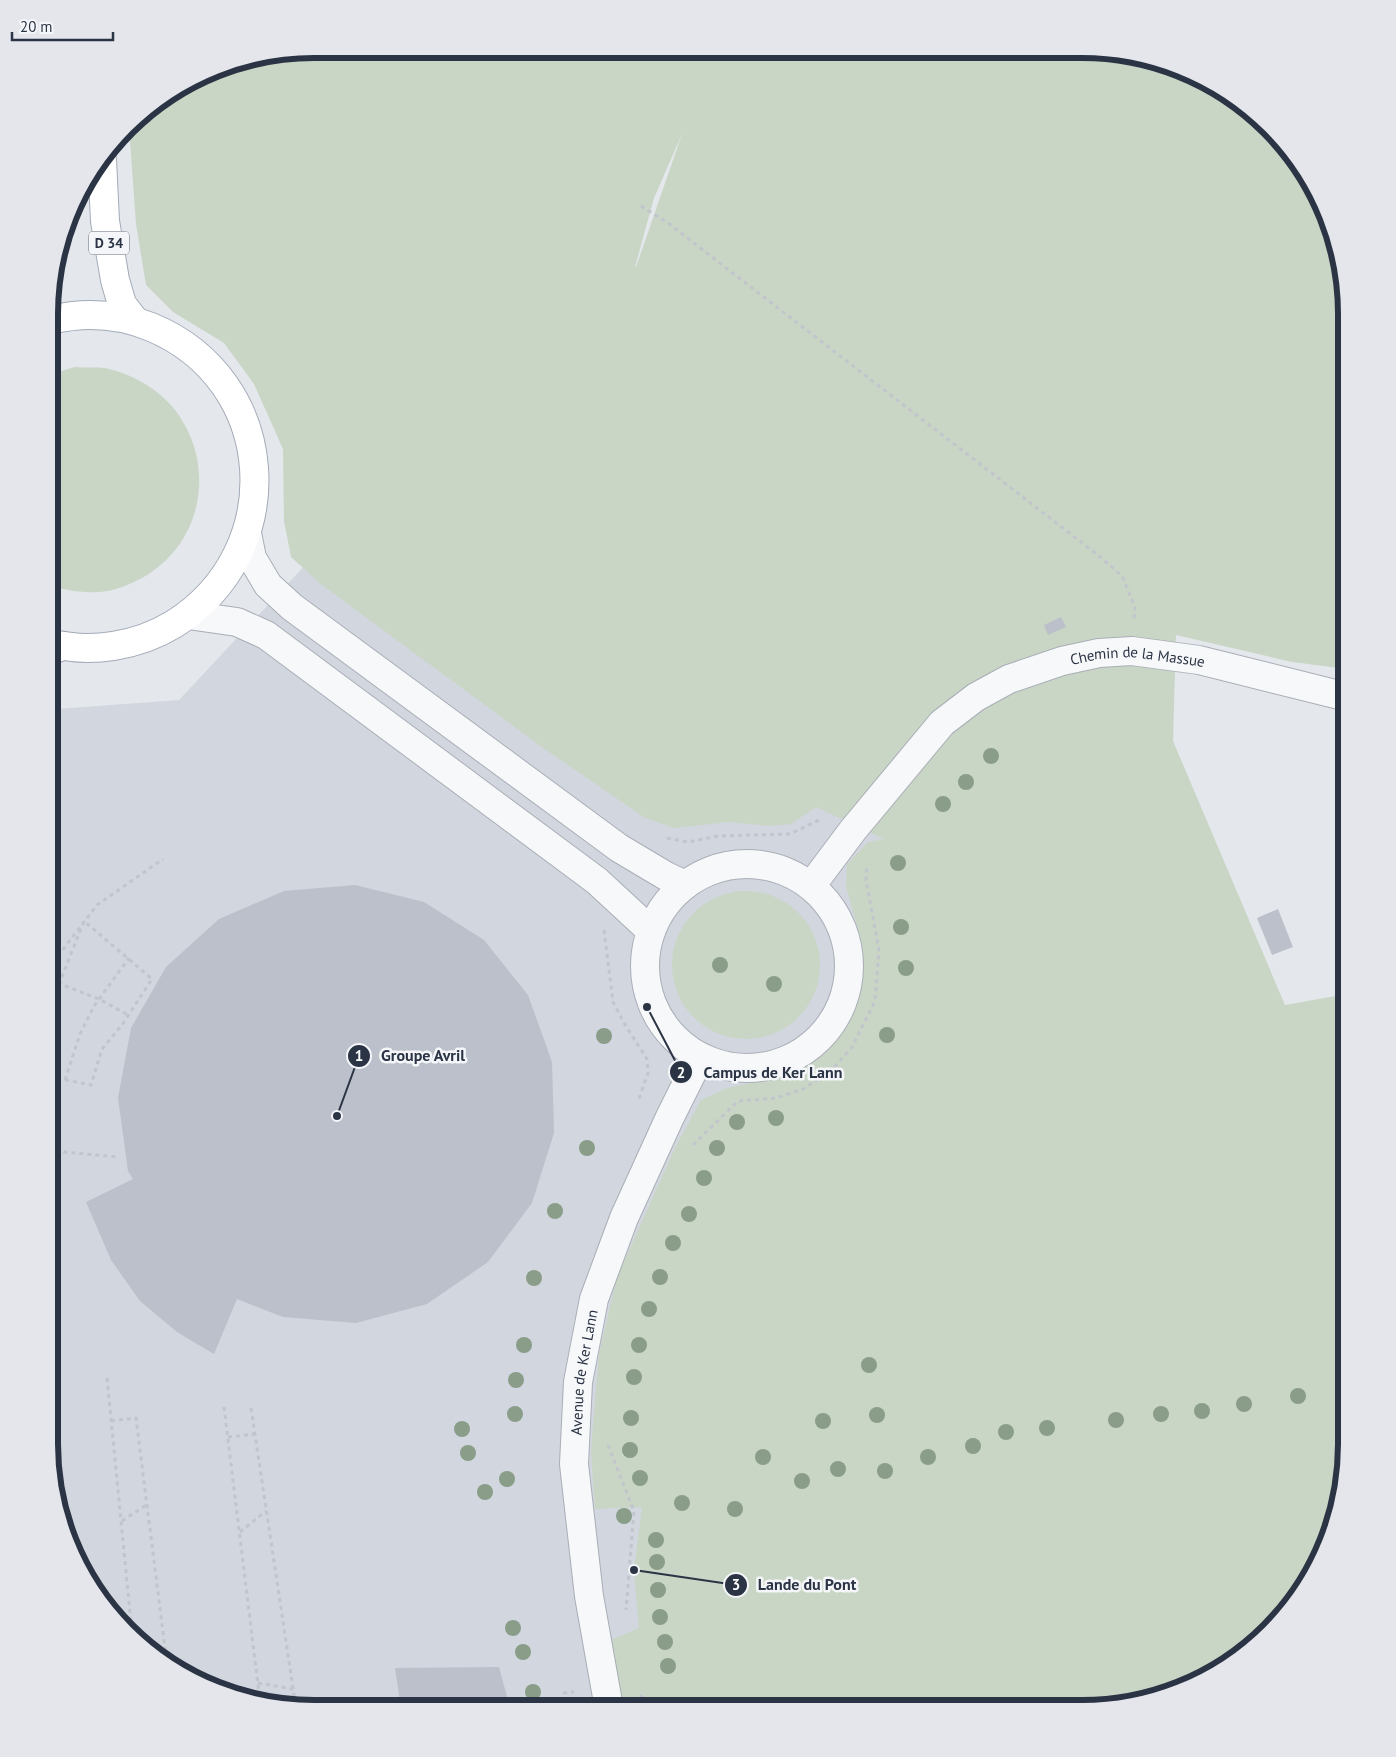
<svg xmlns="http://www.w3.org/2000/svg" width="1396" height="1757" viewBox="0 0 1396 1757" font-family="'PT Sans',sans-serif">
  <rect width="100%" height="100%" fill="#e4e7ec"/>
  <!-- built -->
  <path fill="#d2d6de" d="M337,531L861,693L1347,1460L1333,1528L1303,1590L1269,1631L1215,1673L1151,1699L1099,1708H296L229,1694L167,1664L115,1618L84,1576L58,1512L49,1444L50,727L57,709L179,700Z"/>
  <!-- green -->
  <g fill="#c9d6c5" fill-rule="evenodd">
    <path d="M314,49L1117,51L1183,69L1230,94L1281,139L1312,181L1338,245L1347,313V669L1292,662L1176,635L1173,741L1285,1005L1347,994V1460L1333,1528L1303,1590L1269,1631L1215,1673L1151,1699L1099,1708H622L611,1640L639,1628L634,1570L642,1507L595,1509L591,1451L599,1354L617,1277L675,1148L701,1100L727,1088L765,1080L808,1063L829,1044L851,1008L859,985L862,944L846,886L847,864L868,842L884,839L816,807L791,824L770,826L729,822L674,828L645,818L539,745L322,585L291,557L284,521L283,449L254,384L224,343L173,312L146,285L136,224L129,127L139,114L228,63ZM682,134L636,267H635L654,198Z"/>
    <path d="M75,367C85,368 96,367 105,368C129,373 151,385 168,402C218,455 207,542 142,578C129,585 114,591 99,592C82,593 67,590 50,586L51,374Z"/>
    <circle cx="746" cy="965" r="74"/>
  </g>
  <!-- building -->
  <g fill="#bbc0ca">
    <path d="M1061,617L1066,627L1048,635L1044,625Z"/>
    <path d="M355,885L424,902L484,940L528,995L552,1062L554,1133L532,1203L488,1262L427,1304L356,1323L283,1317L237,1299L214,1354L177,1332L140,1301L111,1260L86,1202L133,1179L128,1171L118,1098L131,1028L166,967L219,919L284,891Z"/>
    <path d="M1278,909L1293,947L1272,955L1257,918Z"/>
    <path d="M499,1667L510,1708H401L395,1668Z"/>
  </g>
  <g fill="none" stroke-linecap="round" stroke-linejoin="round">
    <defs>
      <g id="minor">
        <path id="s1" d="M811,886L853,830L942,723L976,697L1009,679L1062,661L1099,653L1132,651L1199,660L1347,697"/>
      </g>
      <g id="tertiary">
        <path d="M247,533L252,558L268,585L292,607L619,848L666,876L685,885"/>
        <path d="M188,615L237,622L266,635L597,881L651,931"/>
        <circle cx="747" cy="966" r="102"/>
        <path id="s2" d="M609,1708L589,1596L574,1464L578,1382L594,1299L624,1218L670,1117L700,1057"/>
      </g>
      <g id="primary">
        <path d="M102,160L105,221L115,280L122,304L135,321"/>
        <path d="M50,643C91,654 138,646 174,624C290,551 279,380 151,327C119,314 84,312 51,320"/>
      </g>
      <path id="trunk" d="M50,651L62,646"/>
    </defs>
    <!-- minor casing -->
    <use href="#minor" stroke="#a9aeb7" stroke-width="30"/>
    <!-- tertiary casing -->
    <use href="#tertiary" stroke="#a9aeb7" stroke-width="30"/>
    <!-- primary casing -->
    <use href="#primary" stroke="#a3abb8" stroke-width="30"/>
    <!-- trunk casing -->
    <use href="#trunk" stroke="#8b94a3" stroke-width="30"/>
    <!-- path -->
    <g stroke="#c2c5cb" stroke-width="3" stroke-dasharray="4 4" stroke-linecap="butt">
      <path d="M641,206L668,223L1099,556L1122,576L1135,607L1134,620"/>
      <path d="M667,838L688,842L718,836L790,834L819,820H821"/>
      <path d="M604,930L613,1002L624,1023L647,1059L648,1073L638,1101"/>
      <path d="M50,970L58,956L97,905L163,859"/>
      <path d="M50,980L99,999L128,1015"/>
      <path d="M50,1007L84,921L152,979L122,1025L102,1049L91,1085L51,1077"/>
      <path d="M65,1080L80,1034L94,1006L129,958"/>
      <path d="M49,1084V1077"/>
      <path d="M49,1145L64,1152L118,1157"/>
      <path d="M693,1145L738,1101L776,1098L803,1089L831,1071L852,1047L875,1001L879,950L866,880L867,865"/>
      <path d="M49,1360H56"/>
      <path d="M107,1378L132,1633"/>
      <path d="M224,1407L260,1701"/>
      <path d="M251,1408L296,1708"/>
      <path d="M111,1421L136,1418L167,1664"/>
      <path d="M228,1437L255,1434"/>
      <path d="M608,1445L634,1511L626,1610"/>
      <path d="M122,1521L146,1505"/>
      <path d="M240,1532L266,1511"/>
      <path d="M258,1683L293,1689"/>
      <path d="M563,1693L574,1692"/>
      <path d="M640,1695L652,1708"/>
    </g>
    <!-- minor -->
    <use href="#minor" stroke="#f7f8fa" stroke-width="28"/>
    <!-- tertiary -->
    <use href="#tertiary" stroke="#f7f8fa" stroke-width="28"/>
    <!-- primary -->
    <use href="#primary" stroke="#fff" stroke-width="28"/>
    <!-- trunk -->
    <use href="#trunk" stroke="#fff" stroke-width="28"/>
  </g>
  <!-- trees -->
  <g fill="#899d89">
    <circle cx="991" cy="756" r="8"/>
    <circle cx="966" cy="782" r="8"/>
    <circle cx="943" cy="804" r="8"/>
    <circle cx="898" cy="863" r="8"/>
    <circle cx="901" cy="927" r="8"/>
    <circle cx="720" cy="965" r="8"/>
    <circle cx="906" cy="968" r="8"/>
    <circle cx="774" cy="984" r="8"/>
    <circle cx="887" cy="1035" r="8"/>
    <circle cx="604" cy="1036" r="8"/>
    <circle cx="776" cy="1118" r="8"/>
    <circle cx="737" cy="1122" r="8"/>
    <circle cx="587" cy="1148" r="8"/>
    <circle cx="717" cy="1148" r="8"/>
    <circle cx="704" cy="1178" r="8"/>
    <circle cx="555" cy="1211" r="8"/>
    <circle cx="689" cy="1214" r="8"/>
    <circle cx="673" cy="1243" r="8"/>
    <circle cx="660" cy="1277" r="8"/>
    <circle cx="534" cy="1278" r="8"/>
    <circle cx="649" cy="1309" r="8"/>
    <circle cx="524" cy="1345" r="8"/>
    <circle cx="639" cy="1345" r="8"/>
    <circle cx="869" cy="1365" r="8"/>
    <circle cx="634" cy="1377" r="8"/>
    <circle cx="516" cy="1380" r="8"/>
    <circle cx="1298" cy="1396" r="8"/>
    <circle cx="1244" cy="1404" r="8"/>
    <circle cx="1202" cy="1411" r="8"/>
    <circle cx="515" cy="1414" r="8"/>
    <circle cx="1161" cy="1414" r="8"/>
    <circle cx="877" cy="1415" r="8"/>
    <circle cx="631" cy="1418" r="8"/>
    <circle cx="1116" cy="1420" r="8"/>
    <circle cx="823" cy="1421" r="8"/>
    <circle cx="1047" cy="1428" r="8"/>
    <circle cx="462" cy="1429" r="8"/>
    <circle cx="1006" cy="1432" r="8"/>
    <circle cx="973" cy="1446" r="8"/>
    <circle cx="630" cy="1450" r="8"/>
    <circle cx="468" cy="1453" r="8"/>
    <circle cx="763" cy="1457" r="8"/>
    <circle cx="928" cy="1457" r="8"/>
    <circle cx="838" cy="1469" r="8"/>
    <circle cx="885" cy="1471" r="8"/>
    <circle cx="640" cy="1478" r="8"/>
    <circle cx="507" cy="1479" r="8"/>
    <circle cx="802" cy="1481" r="8"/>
    <circle cx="485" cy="1492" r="8"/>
    <circle cx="682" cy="1503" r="8"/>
    <circle cx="735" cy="1509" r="8"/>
    <circle cx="624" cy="1516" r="8"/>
    <circle cx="656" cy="1540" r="8"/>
    <circle cx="657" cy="1562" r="8"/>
    <circle cx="658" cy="1590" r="8"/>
    <circle cx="660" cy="1617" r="8"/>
    <circle cx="513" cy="1628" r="8"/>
    <circle cx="665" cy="1642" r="8"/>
    <circle cx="523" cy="1652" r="8"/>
    <circle cx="668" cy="1666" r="8"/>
    <circle cx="533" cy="1692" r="8"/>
  </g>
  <g text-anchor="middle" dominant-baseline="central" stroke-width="5" stroke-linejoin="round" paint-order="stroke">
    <!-- shield labels -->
    <rect fill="#f4f6f9" stroke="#676e7b" stroke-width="1" x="89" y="231.5" width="40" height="23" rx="4"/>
    <g font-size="14" font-weight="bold" fill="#2b3445">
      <text x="109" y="243">D 34</text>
    </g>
    <!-- street labels -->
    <g font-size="15" fill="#2b3445" stroke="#f4f6f9">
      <text stroke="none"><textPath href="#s1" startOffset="422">Chemin de la Massue</textPath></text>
      <text stroke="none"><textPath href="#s2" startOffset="339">Avenue de Ker Lann</textPath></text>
    </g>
  </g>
  <!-- crop -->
  <path d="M0 0H1396V1757H0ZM314 58H1082A256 256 0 0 1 1338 314V1444A256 256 0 0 1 1082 1700H314A256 256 0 0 1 58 1444V314A256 256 0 0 1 314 58Z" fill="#e4e6eb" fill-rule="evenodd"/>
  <path fill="none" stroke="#2b3445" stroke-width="6" d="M314 58H1082A256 256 0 0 1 1338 314V1444A256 256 0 0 1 1082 1700H314A256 256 0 0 1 58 1444V314A256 256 0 0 1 314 58Z"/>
  <!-- callouts -->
  <path fill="none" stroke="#2b3445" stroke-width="2" d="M337 1116L359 1056M647 1007L681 1072M634 1570L736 1585"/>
  <g fill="#2b3445" stroke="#f4f6f9" stroke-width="2">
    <circle cx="337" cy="1116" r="5"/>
    <circle cx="647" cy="1007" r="5"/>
    <circle cx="634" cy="1570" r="5"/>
    <circle cx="359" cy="1056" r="12"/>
    <circle cx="681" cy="1072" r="12"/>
    <circle cx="736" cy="1585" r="12"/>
  </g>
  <g font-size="15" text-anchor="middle" font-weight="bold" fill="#fff">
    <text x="359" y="1061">1</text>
    <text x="681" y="1078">2</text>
    <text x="736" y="1590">3</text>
  </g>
  <g font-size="16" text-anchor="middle" font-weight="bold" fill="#2b3445" stroke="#f4f6f9" stroke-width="5" stroke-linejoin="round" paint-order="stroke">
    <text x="423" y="1061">Groupe Avril</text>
    <text x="773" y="1078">Campus de Ker Lann</text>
    <text x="807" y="1590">Lande du Pont</text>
  </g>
  <!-- scale -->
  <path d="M12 32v8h101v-8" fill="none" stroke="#2b3445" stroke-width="2.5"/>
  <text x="20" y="32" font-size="15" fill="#2b3445" stroke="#f4f6f9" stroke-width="4" paint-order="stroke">20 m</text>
</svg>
